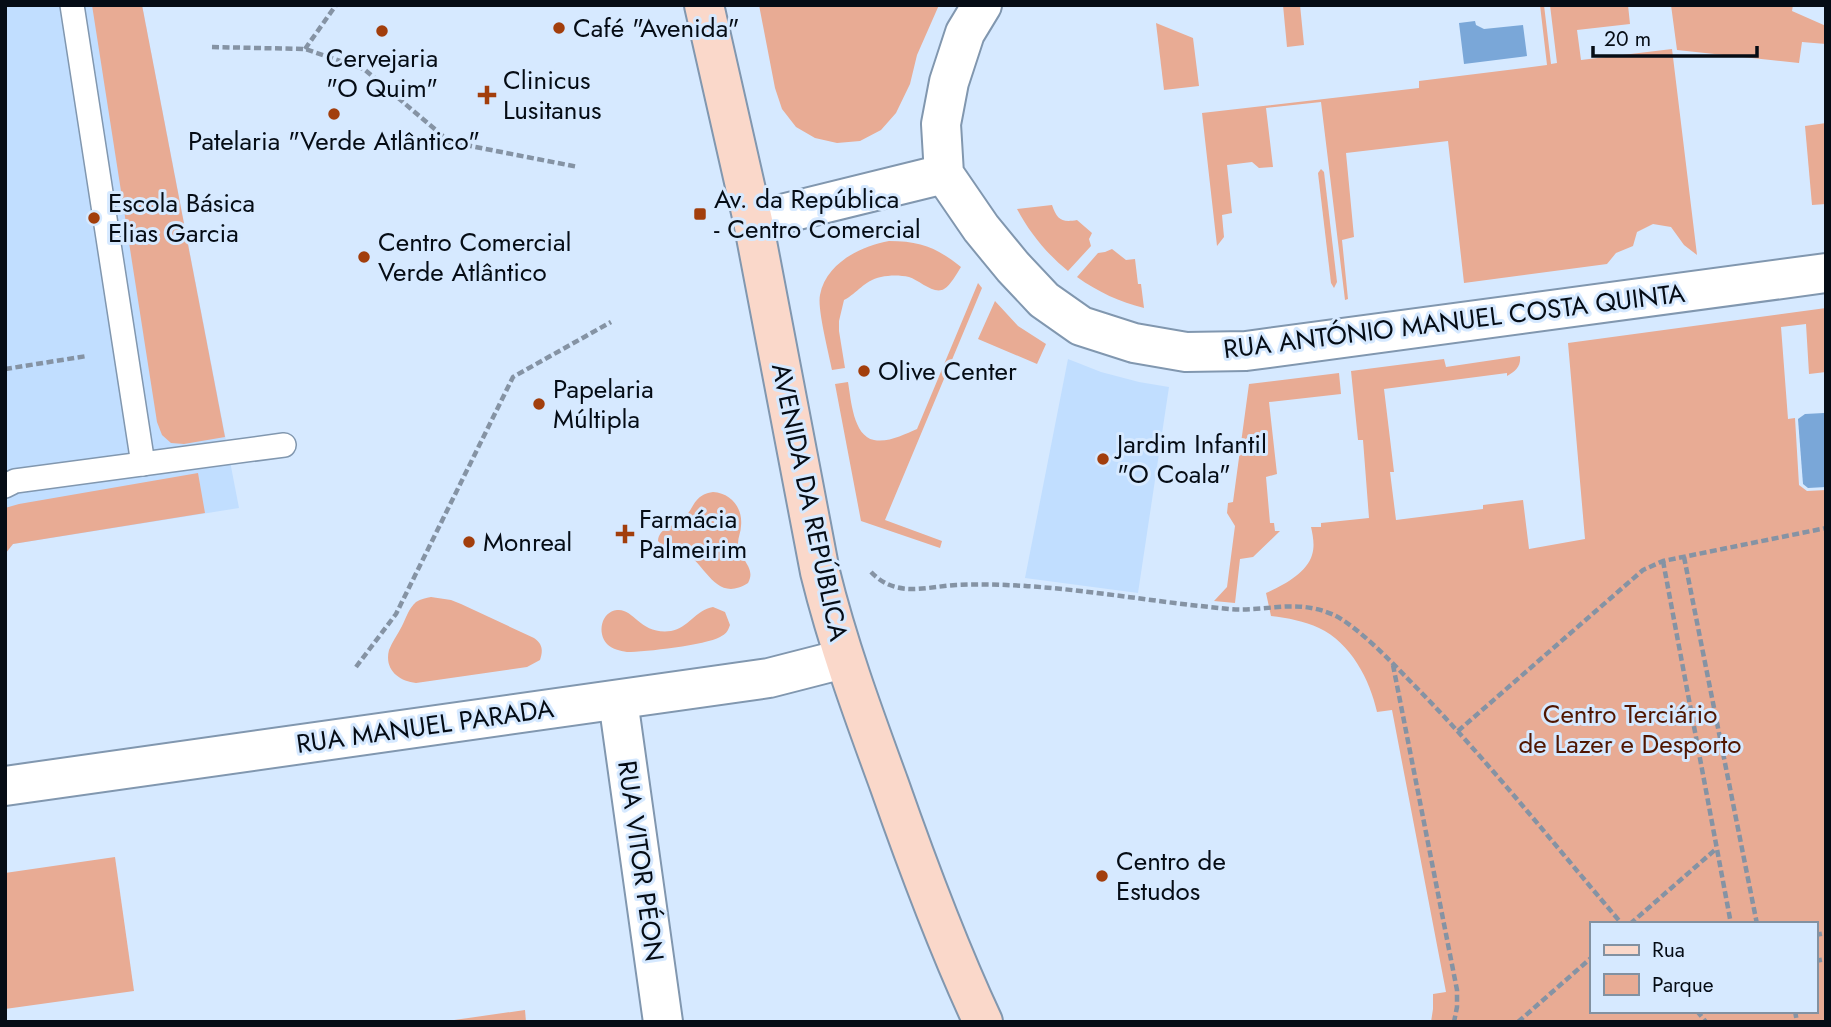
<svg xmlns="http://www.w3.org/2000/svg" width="1831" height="1027" viewBox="0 0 1831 1027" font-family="Jost,sans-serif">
  <rect width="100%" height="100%" fill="#d6e9ff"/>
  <!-- built -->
  <g fill="#c1deff">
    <path d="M5,5H142L239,508L13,544L5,554Z"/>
    <path d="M1068,359L1101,372L1139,382L1169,387L1138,593L1025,578Z"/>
  </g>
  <!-- green -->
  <g fill="#e8ab94" fill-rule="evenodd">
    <path d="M92,5H142L225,437L184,444L171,443L162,435L157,422Z"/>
    <path d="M759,5H939L917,55L910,84L896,113L881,130L860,141L837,143L815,138L796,127L782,109L775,88Z"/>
    <path d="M1283,5H1300L1304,45L1287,47Z"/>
    <path d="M1540,5H1544L1551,64L1557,63L1550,5H1628L1630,24L1577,30L1581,60L1672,49L1697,255L1684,245L1671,227L1653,224L1637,232L1633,246L1616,253L1607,264L1464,283L1448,141L1346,153L1354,237L1342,240L1348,299L1345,300L1321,102L1266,108L1273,167L1259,168L1252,162L1227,165L1232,213L1222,215L1224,237L1217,246L1202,113L1419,88V81L1547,65Z"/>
    <path d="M1671,5H1793L1792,11L1826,26V44L1802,42L1799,63L1677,50Z"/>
    <path d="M1156,23L1193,38L1199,86L1164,90Z"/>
    <path d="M1826,123V204L1812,205L1805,126Z"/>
    <path d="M1321,169L1324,172L1337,282L1334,288L1331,283L1318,173Z"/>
    <path d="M1052,205C1057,219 1061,223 1077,220L1092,233L1089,239L1091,246L1068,271C1046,253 1030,233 1017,209Z"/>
    <path d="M889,241C921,241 937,248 961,267C957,273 951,285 944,289C934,295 919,280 909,277C900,275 890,275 881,277C863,281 858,293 844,300L839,321V331L845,368L832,370C829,354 817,308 820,295C826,263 861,246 889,241Z"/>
    <path d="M1112,249L1126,260L1135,259L1138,284H1141L1144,308C1120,302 1098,292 1077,277L1098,253L1105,252Z"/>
    <path d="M978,283L982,288L885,520L942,541L940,548L861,521L835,384L848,382C851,399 853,436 874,440C888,443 905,434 917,429Z"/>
    <path d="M995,301L1018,326L1046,344L1037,364L978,339Z"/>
    <path d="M1826,308V372L1809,374L1806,324L1781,327L1788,419L1795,418L1799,485L1807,491L1826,490V1022H1431L1433,1009V994L1446,992L1392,710L1377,712C1370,680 1351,643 1319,628C1304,621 1288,618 1271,616L1266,593C1282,586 1307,573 1312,555C1315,546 1313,536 1311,527H1321V523L1369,518L1363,440H1358L1351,371L1444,359L1446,367L1520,356C1521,366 1516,371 1507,376V373L1384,389L1394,472H1390L1396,520L1483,509V505L1523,500L1529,549L1585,539L1568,343ZM1591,924H1815V1011H1591Z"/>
    <path d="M1339,373L1341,394L1269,402L1277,474L1266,477L1270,523H1274L1275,531H1280L1253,557L1240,559L1235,603L1214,601L1227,587L1235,526L1227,513L1228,503L1233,502L1249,384Z"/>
    <path d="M198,473L205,513L13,544L5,554V508L19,504Z"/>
    <path d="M713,492C731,493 743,508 741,526C741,532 738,537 738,543C738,559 757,567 748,583C715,604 706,563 683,551C674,546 664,549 658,541C659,527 674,527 683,519C695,508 693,495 713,492Z"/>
    <path d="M431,597L451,600L461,604L534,638C543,644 543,651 540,660L527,667L416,683C399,681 384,670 389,650C392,642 398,634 402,626C406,618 409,608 416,602C421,599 426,598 431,597Z"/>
    <path d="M713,607L725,612L730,625C728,631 726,634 720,637C706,645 645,652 627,652C620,651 612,649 607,644C597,633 601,612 617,610C634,608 640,635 671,631C688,628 696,610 713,607Z"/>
    <path d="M115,857L134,991L5,1009V873Z"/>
    <path d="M525,1010L526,1022H440Z"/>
  </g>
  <!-- water -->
  <g fill="#7aa7d8">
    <path d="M1475,21L1476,25L1484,29L1523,25L1527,56L1464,64L1459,23Z"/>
    <path d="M1824,413L1826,414V487L1808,488L1803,484L1798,419L1805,414Z"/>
  </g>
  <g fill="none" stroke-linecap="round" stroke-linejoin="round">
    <defs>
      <g id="lane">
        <path d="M72,5L143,464"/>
        <path d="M5,486L15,481L284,445"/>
      </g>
      <g id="street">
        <path d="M982,5L965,33L949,82L941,124L944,174L981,228L1013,267L1044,300L1081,326L1134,343L1186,352L1246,351L1826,273"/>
        <path d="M753,221L944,174"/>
        <path d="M618,700L663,1022"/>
        <path d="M5,786L769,678L843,659"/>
      </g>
      <path id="secondary" d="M704,5L753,221L820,572C838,645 863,713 889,784C917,864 947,945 983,1022"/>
    </defs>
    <!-- lane casing -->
    <use href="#lane" stroke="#8197af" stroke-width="26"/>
    <!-- street casing -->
    <use href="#street" stroke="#8197af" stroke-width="42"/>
    <!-- secondary casing -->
    <use href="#secondary" stroke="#8197af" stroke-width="42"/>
    <!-- path -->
    <g stroke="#8593a4" stroke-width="4.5" stroke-dasharray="7 3.5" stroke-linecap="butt">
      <path d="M212,47L305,49L364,69L450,142L578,167"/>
      <path d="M305,49L336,5"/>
      <path d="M5,369L87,356"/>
      <path d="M1684,557L1757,924"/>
      <path d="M1663,561L1731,924"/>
      <path d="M871,572C896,598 924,587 956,585C1048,581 1138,601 1230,609C1268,612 1296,598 1334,615C1355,625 1389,659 1406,677C1483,754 1551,841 1622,924"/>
      <path d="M1393,665L1457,990V1007L1454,1022"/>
      <path d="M356,667L396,614L513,377L611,322"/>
      <path d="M1458,731L1643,570L1663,561L1826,528"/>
      <path d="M1630,924L1716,849"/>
      <path d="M1815,935L1826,933"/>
      <path d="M1815,961L1826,959"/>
      <path d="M1697,1011L1706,1022"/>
      <path d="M1795,1011L1797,1022"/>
      <path d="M1518,1022L1591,958"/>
    </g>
    <!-- lane -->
    <use href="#lane" stroke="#fff" stroke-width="23"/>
    <!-- street -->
    <use href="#street" stroke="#fff" stroke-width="38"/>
    <!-- secondary -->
    <use href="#secondary" stroke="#fad8ca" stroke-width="38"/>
  </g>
  <!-- markers -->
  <g fill="#a23e0c" stroke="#d6e9ff" stroke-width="2.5">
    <circle cx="559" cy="28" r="7"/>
    <circle cx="382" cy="31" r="7"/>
    <path d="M483.5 84.5h7v7h7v7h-7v7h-7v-7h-7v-7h7z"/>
    <circle cx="334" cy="114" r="7"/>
    <rect x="693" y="207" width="14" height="14" rx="3.5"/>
    <circle cx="94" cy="218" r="7"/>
    <circle cx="364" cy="257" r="7"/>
    <circle cx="864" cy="371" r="7"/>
    <circle cx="539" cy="404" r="7"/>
    <circle cx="1103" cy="459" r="7"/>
    <path d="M621.5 523.5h7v7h7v7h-7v7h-7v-7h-7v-7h7z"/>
    <circle cx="469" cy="542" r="7"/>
    <circle cx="1102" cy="876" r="7"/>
  </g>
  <g text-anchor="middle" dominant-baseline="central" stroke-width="6" stroke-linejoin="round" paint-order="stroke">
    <!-- poi labels -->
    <g font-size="26" fill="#050c15" stroke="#d6e9ff" text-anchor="start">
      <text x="573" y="28">Café "Avenida"</text>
      <text x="382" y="58" text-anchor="middle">Cervejaria<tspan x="382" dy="30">"O Quim"</tspan></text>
      <text x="503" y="80">Clinicus<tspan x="503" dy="30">Lusitanus</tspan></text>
      <text x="334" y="141" text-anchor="middle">Patelaria "Verde Atlântico"</text>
      <text x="714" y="199">Av. da República<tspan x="714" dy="30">- Centro Comercial</tspan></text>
      <text x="108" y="203">Escola Básica<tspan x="108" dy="30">Elias Garcia</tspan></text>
      <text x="378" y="242">Centro Comercial<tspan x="378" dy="30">Verde Atlântico</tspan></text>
      <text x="878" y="371">Olive Center</text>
      <text x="553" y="389">Papelaria<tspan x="553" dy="30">Múltipla</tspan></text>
      <text x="1117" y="444">Jardim Infantil<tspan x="1117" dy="30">"O Coala"</tspan></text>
      <text x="639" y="519">Farmácia<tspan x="639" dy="30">Palmeirim</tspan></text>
      <text x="483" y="542">Monreal</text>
      <text x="1116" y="861">Centro de<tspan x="1116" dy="30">Estudos</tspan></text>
    </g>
    <!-- street labels -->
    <g font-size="26" fill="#050c15" stroke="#d6e9ff">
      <text transform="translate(1454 321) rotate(-7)">RUA ANTÓNIO MANUEL COSTA QUINTA</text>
      <text transform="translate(810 502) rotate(78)">AVENIDA DA REPÚBLICA</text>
      <text transform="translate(425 726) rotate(-8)">RUA MANUEL PARADA</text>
      <text transform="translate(641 861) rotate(82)">RUA VITOR PÉON</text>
    </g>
    <!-- park labels -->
    <g font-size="26" fill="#501600" stroke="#d6e9ff">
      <text x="1630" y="714">Centro Terciário<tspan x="1630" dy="30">de Lazer e Desporto</tspan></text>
    </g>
  </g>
  <!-- border -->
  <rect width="1831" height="1027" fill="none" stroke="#050c15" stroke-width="14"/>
  <!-- legend -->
  <rect x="1590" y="922" width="228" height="91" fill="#d6e9ff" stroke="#8291a1" stroke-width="2"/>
  <rect x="1604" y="945" width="35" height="10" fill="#fad8ca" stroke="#8291a1" stroke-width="2"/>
  <text x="1652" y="957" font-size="21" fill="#050c15">Rua</text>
  <rect x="1604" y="974" width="35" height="21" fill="#e8ab94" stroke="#8291a1" stroke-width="2"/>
  <text x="1652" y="992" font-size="21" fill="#050c15">Parque</text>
  <!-- scale -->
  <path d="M1593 46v10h164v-10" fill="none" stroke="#050c15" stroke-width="3.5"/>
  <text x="1604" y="46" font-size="21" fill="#050c15" stroke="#d6e9ff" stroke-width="5" paint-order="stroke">20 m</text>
</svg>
